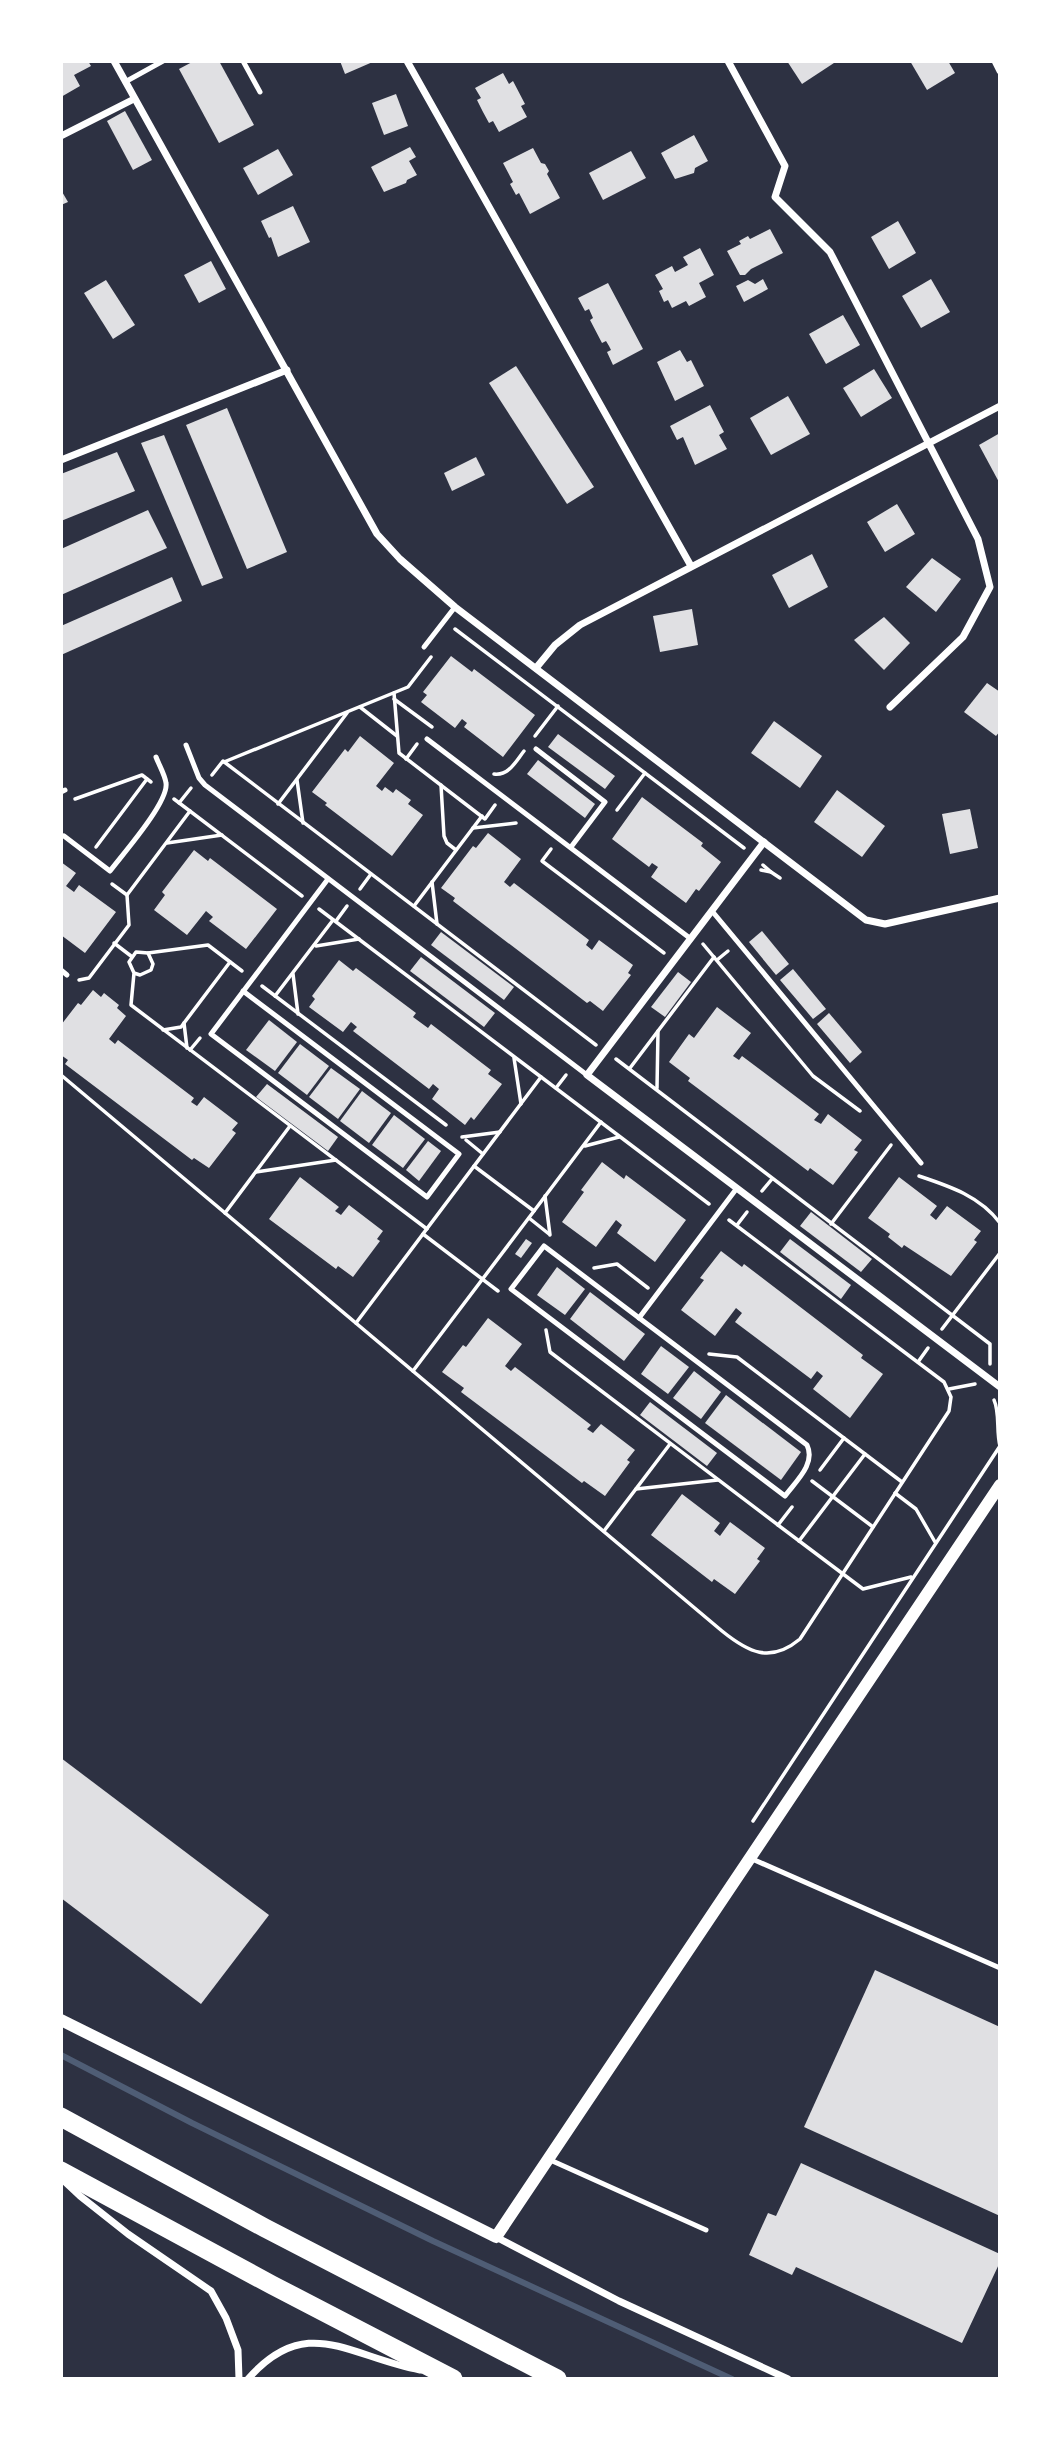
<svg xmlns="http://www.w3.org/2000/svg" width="1061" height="2440" viewBox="0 0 1061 2440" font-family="Overpass,sans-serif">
  <rect width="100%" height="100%" fill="#2d3142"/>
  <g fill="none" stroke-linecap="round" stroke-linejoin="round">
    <!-- stream -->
    <path stroke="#4f5d75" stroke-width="6" d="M61,2055L192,2123L433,2241L732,2379"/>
  </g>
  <!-- building -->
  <g fill="#e0e0e3">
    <path d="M61,61H88L91,66L74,75L80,86L61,97Z"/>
    <path d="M194,61H219L254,125L219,143L179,69Z"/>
    <path d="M340,61H375L345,74Z"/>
    <path d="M787,61H837L802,84Z"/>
    <path d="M910,61H948L955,73L927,90Z"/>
    <path d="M503,73L509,84L513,81L525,104L521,106L527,117L499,132L493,121L489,123L483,112L477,100L481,98L475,88Z"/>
    <path d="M396,94L408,126L384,135L372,103Z"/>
    <path d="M125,111L152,160L133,170L107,121Z"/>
    <path d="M694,135L708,161L695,168L694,173L675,179L661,153Z"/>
    <path d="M410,147L416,157L409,161L417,175L407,180L406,183L384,192L371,167Z"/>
    <path d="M533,148L541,163L545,164L549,171L547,174L560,198L530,214L519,193L516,195L510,184L513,182L503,163Z"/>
    <path d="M278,149L293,175L258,195L243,168Z"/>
    <path d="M631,151L646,178L603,200L589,173Z"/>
    <path d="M61,190L68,202L61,205Z"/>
    <path d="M293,206L310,242L278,257L271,237L269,238L261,221Z"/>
    <path d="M898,221L916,253L889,269L871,237Z"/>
    <path d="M770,229L783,253L751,269L745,275H740L727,251L741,244L739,241L748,236L750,239Z"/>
    <path d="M700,248L714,275L699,283L706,297L689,306L686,301L672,308L668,300L664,302L659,291L663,289L655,275L672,266L675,272L688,265L683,257Z"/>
    <path d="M211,261L226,289L199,303L184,275Z"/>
    <path d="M763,279L768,289L744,302L736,286L748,280L755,284Z"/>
    <path d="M931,279L950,312L921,328L902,296Z"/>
    <path d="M106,280L135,325L113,339L84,293Z"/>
    <path d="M608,283L643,349L613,365L607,352L611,350L609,346L606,341L602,343L590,320L593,318L589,309L585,311L578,298Z"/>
    <path d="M843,315L860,345L826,364L809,334Z"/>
    <path d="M680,350L687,362L691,360L704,386L675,401L657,362Z"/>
    <path d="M516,366L594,487L567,504L489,383Z"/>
    <path d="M874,369L892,398L861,417L843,388Z"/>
    <path d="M788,396L810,434L771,455L750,418Z"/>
    <path d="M710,405L724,432L719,435L727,449L695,465L683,437L677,440L670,426Z"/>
    <path d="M227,408L287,552L247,569L186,425Z"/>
    <path d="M1000,433V484L979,445Z"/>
    <path d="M164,435L223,578L202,586L141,443Z"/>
    <path d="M117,452L135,491L61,521V474Z"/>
    <path d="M476,457L485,475L452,491L444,473Z"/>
    <path d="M897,504L915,534L885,552L867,522Z"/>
    <path d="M148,510L167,548L61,595V549Z"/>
    <path d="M812,554L828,587L789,608L772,575Z"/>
    <path d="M932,558L961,579L936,612L906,587Z"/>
    <path d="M172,577L182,601L61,655V626Z"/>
    <path d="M692,609L698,645L660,652L653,616Z"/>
    <path d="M884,617L910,643L884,670L854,640Z"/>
    <path d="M451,656L472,672L474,669L535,715L503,757L464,727L467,723L462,719L455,728L421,702L427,695L423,692Z"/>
    <path d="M987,683L1000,692V731L996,736L964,712Z"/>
    <path d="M774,721L822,756L800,788L751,753Z"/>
    <path d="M558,734L615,776L605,789L548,747Z"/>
    <path d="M360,736L394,763L376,786L382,791L385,787L393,793L396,789L411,800L408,804L423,815L392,856L325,805L327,803L312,792L345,749L348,752Z"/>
    <path d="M538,760L595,804L585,818L527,774Z"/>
    <path d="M837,790L885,826L862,857L814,822Z"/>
    <path d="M642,797L703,843L701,846L721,862L699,891L696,889L686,903L651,877L658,867L652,863L649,867L612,839Z"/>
    <path d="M970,809L978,848L950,854L942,814Z"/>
    <path d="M488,833L521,859L504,882L510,887L514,883L589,940L586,945L592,950L599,940L633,965L628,973L631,975L603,1011L590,1001L587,1003L453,901L455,898L441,888L473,846L476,848Z"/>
    <path d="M194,850L208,861L210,858L277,909L246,949L209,921L213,917L206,911L187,935L154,910L165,895L162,892Z"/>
    <path d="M61,862L76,873L66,886L74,892L79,885L116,912L85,953L61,935Z"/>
    <path d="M762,931L789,964L776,975L749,942Z"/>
    <path d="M441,932L514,987L504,1000L431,945Z"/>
    <path d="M421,957L495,1013L484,1027L410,971Z"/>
    <path d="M339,960L353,971L356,968L416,1013L413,1017L428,1028L431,1024L491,1070L488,1074L502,1084L474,1120L471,1117L465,1125L432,1099L439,1089L433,1084L429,1089L353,1031L357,1027L351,1022L343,1032L309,1007L315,999L312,996Z"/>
    <path d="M793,969L826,1009L813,1019L780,980Z"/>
    <path d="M678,972L691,982L665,1017L651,1007Z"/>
    <path d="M93,990L101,997L104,993L119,1005L117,1008L126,1016L109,1039L115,1044L118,1040L194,1098L191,1102L197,1106L204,1097L238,1123L232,1130L236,1133L209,1168L194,1158L192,1160L65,1064L68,1060L61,1055V1025L78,1003L81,1005Z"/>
    <path d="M717,1007L751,1033L733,1056L739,1060L742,1056L819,1114L814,1120L821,1124L828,1114L862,1140L854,1150L858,1152L833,1185L810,1168L808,1171L688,1081L690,1078L669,1062L689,1034L694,1038Z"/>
    <path d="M829,1013L862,1052L850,1063L817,1024Z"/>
    <path d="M269,1020L297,1042L275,1071L246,1050Z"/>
    <path d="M300,1044L329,1066L307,1095L278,1073Z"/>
    <path d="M331,1068L360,1089L338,1119L309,1097Z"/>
    <path d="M267,1084L338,1137L328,1151L256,1097Z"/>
    <path d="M362,1091L391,1113L369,1143L340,1121Z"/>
    <path d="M394,1115L425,1139L403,1168L372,1145Z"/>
    <path d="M428,1141L441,1151L419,1181L406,1170Z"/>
    <path d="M602,1162L624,1179L626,1175L686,1220L655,1262L617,1233L622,1225L616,1220L596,1247L562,1222L584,1192L581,1190Z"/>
    <path d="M300,1177L339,1207L335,1211L341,1215L349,1205L383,1231L377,1239L380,1241L353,1277L338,1266L336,1269L269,1219Z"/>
    <path d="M899,1177L937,1206L930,1215L936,1220L947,1206L981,1231L974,1240L977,1242L951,1276L904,1245L902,1248L888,1237L890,1234L868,1218Z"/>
    <path d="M811,1212L872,1259L861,1272L800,1226Z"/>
    <path d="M526,1239L532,1243L521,1258L515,1254Z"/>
    <path d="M790,1239L851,1285L841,1299L780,1252Z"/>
    <path d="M721,1251L742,1267L744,1264L863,1355L861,1358L883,1374L850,1418L813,1389L823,1376L817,1371L811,1379L735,1322L742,1313L736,1308L715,1336L681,1310L704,1280L700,1278Z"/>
    <path d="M557,1267L585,1289L565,1315L537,1295Z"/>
    <path d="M590,1292L645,1334L624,1361L570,1319Z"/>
    <path d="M488,1318L522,1344L505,1366L511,1371L515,1367L591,1425L587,1429L593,1433L601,1424L635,1450L627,1460L630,1462L605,1496L584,1481L582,1483L461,1392L464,1388L442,1372L463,1345L466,1347Z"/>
    <path d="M661,1346L689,1367L668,1394L641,1374Z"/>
    <path d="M694,1371L721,1392L701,1419L673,1398Z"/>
    <path d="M726,1395L801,1452L781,1480L705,1423Z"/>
    <path d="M650,1402L717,1453L707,1466L640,1415Z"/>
    <path d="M682,1494L720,1523L714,1531L720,1536L730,1522L765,1548L757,1559L760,1561L735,1594L714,1579L712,1582L651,1535Z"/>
    <path d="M61,1758L269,1915L201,2004L61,1898Z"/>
    <path d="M875,1970L1000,2027V2216L804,2127Z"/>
    <path d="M801,2163L1000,2254V2262L962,2343L796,2267L792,2275L749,2255L768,2213L776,2216Z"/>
  </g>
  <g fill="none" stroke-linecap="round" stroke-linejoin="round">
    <!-- path -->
    <g stroke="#fff" stroke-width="3.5">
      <path d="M455,629L744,848"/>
      <path d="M394,693L399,753L485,819L495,805"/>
      <path d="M394,699L432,727"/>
      <path d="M360,707L397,736"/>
      <path d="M535,736L558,706"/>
      <path d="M406,759L417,744"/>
      <path d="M224,762L408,687L431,657"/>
      <path d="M494,774C509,776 516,761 524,751"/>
      <path d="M212,775L223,761L596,1045"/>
      <path d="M297,780L303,823"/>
      <path d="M441,785L444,836L447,843L456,850"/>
      <path d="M75,799L142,775L151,782"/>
      <path d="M174,799L302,896"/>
      <path d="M179,803L191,788"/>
      <path d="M278,804L347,713"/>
      <path d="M617,810L645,773"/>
      <path d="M473,828L516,823"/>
      <path d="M167,843L222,835"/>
      <path d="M96,847L147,779"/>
      <path d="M551,849L542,861L664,953"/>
      <path d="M763,865L771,872"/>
      <path d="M761,870L771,872L780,878"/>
      <path d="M432,882L437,924"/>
      <path d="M112,884L127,895"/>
      <path d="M360,889L371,874"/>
      <path d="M414,906L482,816"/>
      <path d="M319,909L709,1204"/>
      <path d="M336,921L347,906"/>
      <path d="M114,943L131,956"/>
      <path d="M703,944L813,1076L860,1111"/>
      <path d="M316,946L359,939"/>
      <path d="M148,953L208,945L242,971"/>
      <path d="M717,960L728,951"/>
      <path d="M134,973L140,975L151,970L153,964L148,953L136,952L129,962L134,973L131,1005L427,1229"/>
      <path d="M293,974L298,1014"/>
      <path d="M79,980L89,978L129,925L127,895L190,811"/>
      <path d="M262,986L446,1125"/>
      <path d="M275,996L333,920"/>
      <path d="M184,1023L187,1048"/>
      <path d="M163,1030L181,1027L230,962"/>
      <path d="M190,1050L200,1038"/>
      <path d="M514,1058L521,1104"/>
      <path d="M616,1059L990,1344V1364"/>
      <path d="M630,1068L714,957"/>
      <path d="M61,1075L722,1631C748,1652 770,1664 800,1639L949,1411L951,1397L944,1382L729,1220"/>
      <path d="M556,1088L566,1075"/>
      <path d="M657,1088L658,1031"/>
      <path d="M462,1137L500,1132"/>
      <path d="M466,1140L483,1154"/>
      <path d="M585,1146L619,1137"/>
      <path d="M474,1166L534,1211L601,1122"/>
      <path d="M256,1172L336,1160"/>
      <path d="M919,1176C949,1186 980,1196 1000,1223"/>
      <path d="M762,1191L772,1179"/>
      <path d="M545,1196L550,1235"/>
      <path d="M225,1213L290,1126"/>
      <path d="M529,1218L549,1234"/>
      <path d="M831,1224L891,1145"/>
      <path d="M737,1225L747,1212"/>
      <path d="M423,1234L498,1291"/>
      <path d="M594,1268L617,1264L648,1288"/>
      <path d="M356,1323L541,1077"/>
      <path d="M942,1329L1000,1253"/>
      <path d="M546,1330L550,1352L778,1525L792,1507"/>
      <path d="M709,1354L737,1357L902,1482"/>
      <path d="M918,1362L928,1348"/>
      <path d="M413,1371L534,1211"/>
      <path d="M949,1389L975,1384"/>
      <path d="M994,1400C1000,1413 996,1431 1000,1446"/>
      <path d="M820,1470L844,1438"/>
      <path d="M812,1481L873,1527"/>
      <path d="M636,1489L718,1480"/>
      <path d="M895,1493L916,1509L935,1542"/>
      <path d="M778,1525L863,1589L911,1577"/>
      <path d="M604,1531L670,1444"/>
      <path d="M799,1541L865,1454"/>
      <path d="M753,1821L1000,1446"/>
    </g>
    <!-- service -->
    <g stroke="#fff" stroke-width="5">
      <path d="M243,61L260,92"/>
      <path d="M125,82L163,61"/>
      <path d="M424,647L455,607"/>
      <path d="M427,739L691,939"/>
      <path d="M186,745L199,778L205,785L587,1075"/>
      <path d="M536,749L605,802L571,847"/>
      <path d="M61,792L65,790"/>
      <path d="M64,836L110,871C122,855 169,802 166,783C165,775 159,765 156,757"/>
      <path d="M712,911L921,1163"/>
      <path d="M61,970L67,975"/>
      <path d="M243,991L459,1154L427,1197L211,1034L328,879"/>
      <path d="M544,1246L807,1445C816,1464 796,1481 785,1496L511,1289Z"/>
      <path d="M639,1318L737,1188"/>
      <path d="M750,1858L1000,1968"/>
      <path d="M548,2159L706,2230"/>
    </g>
    <!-- minor -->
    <g stroke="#fff" stroke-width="7">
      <path d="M114,61L377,534L400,559L455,607L866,920L885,924L1000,898"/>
      <path d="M407,61L691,566"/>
      <path d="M728,61L785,166L775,197L830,252L978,539L990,587L963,637L890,707"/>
      <path d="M995,61L1000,71"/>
      <path d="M61,136L134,99"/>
      <path d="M61,460L287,370"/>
      <path d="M536,668L555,645L580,625L1000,406"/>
      <path d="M764,842L587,1075L1000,1387"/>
      <path d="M64,2181L80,2196L128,2234L211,2291L226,2318L238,2350L239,2379"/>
      <path d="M496,2237L619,2301L788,2379"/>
      <path d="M248,2379C307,2312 349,2357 420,2370"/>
    </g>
    <!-- tertiary -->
    <path stroke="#fff" stroke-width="12" d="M61,2020L496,2237L1000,1485"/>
    <!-- trunk -->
    <g stroke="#fff" stroke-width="19">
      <path d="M61,2117L265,2228L557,2379"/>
      <path d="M61,2171L272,2285L453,2379"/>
    </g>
  </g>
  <!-- border -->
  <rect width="1061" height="2440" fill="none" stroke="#ffffff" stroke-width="126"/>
</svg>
